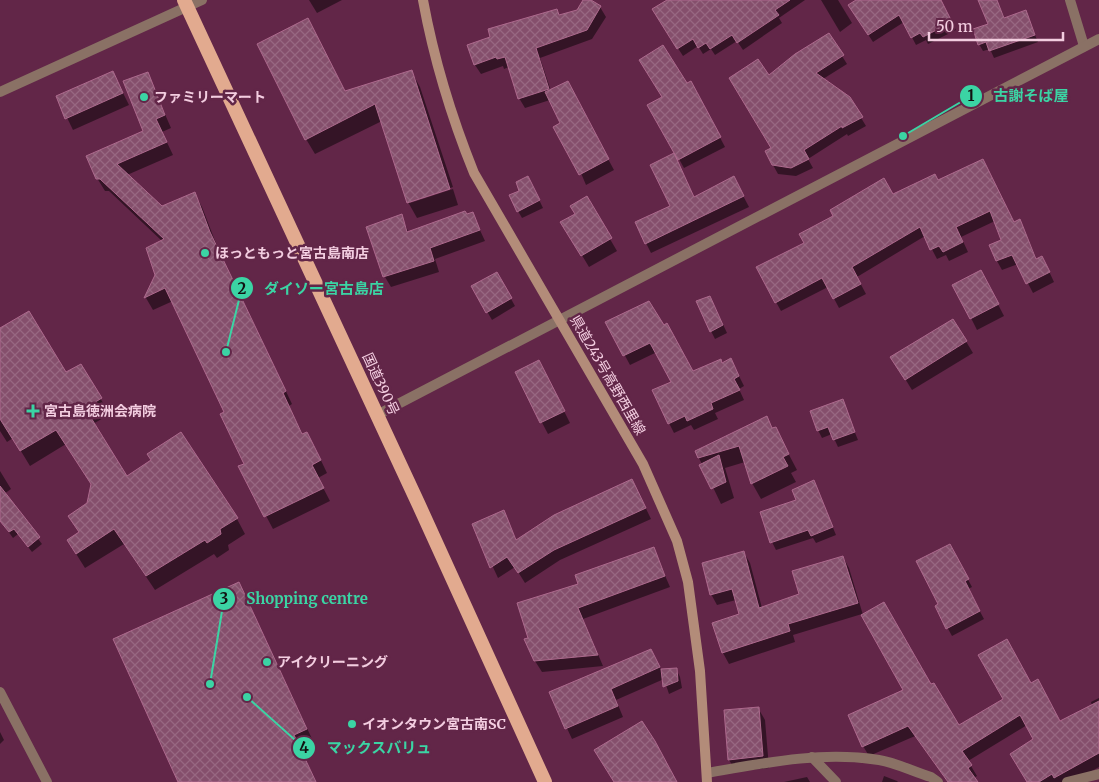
<svg xmlns="http://www.w3.org/2000/svg" width="1099" height="782" viewBox="0 0 1099 782" font-family="Merriweather,'Noto Sans JP',serif">
  <defs>
    <pattern id="building-cross-hatch" width="8" height="8" patternUnits="userSpaceOnUse" patternTransform="scale(1.25)"><rect width="8" height="8" fill="#854f6c"/><path d="M0 0l8 8M0 8l8-8" fill="none" stroke="#976781"/></pattern>
  </defs>
  <rect width="100%" height="100%" fill="#622648"/>
  <!-- shadow -->
  <g fill="#0007">
    <path d="M309,0H342L317,13Z"/>
    <path d="M584,0L600,7L606,17L592,39L540,58L551,91L573,94L614,170L586,185L550,100L525,108L519,98L509,67L504,69L503,66L481,74L475,65L557,10L560,16L578,11Z"/>
    <path d="M669,0H805L779,18L782,23L743,50L737,41L715,55L711,49L703,54L698,46L683,56L658,17Z"/>
    <path d="M821,0H838L852,23L840,32Z"/>
    <path d="M859,0H930L950,19L956,30L928,44L926,40L916,45L904,22L873,42L854,13Z"/>
    <path d="M980,0H997L1005,19L1025,12L1038,42L994,58L990,49L983,51L979,44L990,24Z"/>
    <path d="M842,56L847,64L823,79L849,98L866,126L848,136L847,134L808,159L813,168L796,176L778,174L773,165L768,77Z"/>
    <path d="M411,71L420,87L453,187L410,201V203L453,189L458,205L417,218L408,202L382,121L315,154L306,139L346,92Z"/>
    <path d="M113,73L129,105L73,130L57,97Z"/>
    <path d="M147,73L171,128L162,132L173,155L127,175L161,207L195,194L202,207L217,246L292,404L289,406L303,435L314,446L327,473L318,478L330,501L273,529L240,467L245,464L226,413L173,301L153,310L146,298L157,275L162,241L109,191H105L97,178L145,132Z"/>
    <path d="M686,85L696,92L725,147L684,168L649,105Z"/>
    <path d="M938,181L1025,231L1037,260L1047,267L1054,282L1033,293L1018,264L1002,270L997,261L1002,241L995,221L961,237L968,252L949,261L946,255L937,259L925,236L857,277L866,294L839,308L828,287L781,311L776,302L805,243L892,195Z"/>
    <path d="M532,185L543,208L522,218L518,211L520,192Z"/>
    <path d="M739,188L749,207L651,253L646,243L672,207L694,198Z"/>
    <path d="M586,198L617,251L589,267L562,222L576,214Z"/>
    <path d="M472,213L485,241L435,259L439,272L391,287L385,277L367,227L401,216L409,233Z"/>
    <path d="M497,274L515,306L492,320L473,287Z"/>
    <path d="M987,283L1004,316L977,330L971,318Z"/>
    <path d="M649,302L693,373L731,360L744,386L739,389L744,400L715,413L718,419L694,430L691,425L674,433L669,423L673,382L657,352L630,365L607,322Z"/>
    <path d="M714,305L727,333L715,339L711,331Z"/>
    <path d="M953,320L973,353L912,390L899,369Z"/>
    <path d="M0,330L66,374L80,366L110,414L93,424L126,478L237,519L245,534L228,545L229,550L217,558L214,554L155,590L124,544L85,568L68,541L80,533L92,485L66,444L30,466L13,438L7,442L0,431Z"/>
    <path d="M516,373H545L570,423L548,434Z"/>
    <path d="M842,401L858,440L838,447L832,434L822,438L818,430Z"/>
    <path d="M775,428L797,470L791,473L796,482L761,499L752,483L745,462L725,468L734,498L721,504L699,458Z"/>
    <path d="M0,471L11,489L4,494L42,544L32,552L18,534L13,538L0,520Z"/>
    <path d="M814,482L836,535L816,543L813,538L776,550L772,542L798,501Z"/>
    <path d="M638,492L651,519L560,560L525,583L515,567L498,578L473,524L503,512L517,541Z"/>
    <path d="M653,548L670,587L583,619L603,666L542,672L535,661L530,638L580,584Z"/>
    <path d="M744,553L750,563L762,608L801,595L843,557L849,568L863,615L930,686L958,727L1031,684L1060,723L1092,706L1091,702L1099,698V767L1072,782H1028L1035,740L1027,725L968,761L977,776L974,778L976,782H948L915,736L869,756L863,746L905,690L862,614L793,635L795,642L729,664L723,653L714,624L740,615L736,600L717,605L711,594Z"/>
    <path d="M954,553L972,587L968,589L984,619L952,636L936,607L940,605Z"/>
    <path d="M239,583L313,741L300,747L316,782H180Z"/>
    <path d="M656,661L661,670L676,669L680,677L682,688L669,694L664,679L616,700L623,717L572,739L550,692Z"/>
    <path d="M758,708L765,720L769,768L736,771L729,760Z"/>
    <path d="M0,732L4,740L0,744Z"/>
    <path d="M884,776L897,781L898,782H882Z"/>
    <path d="M807,777L810,782H784Z"/>
  </g>
  <!-- building -->
  <g fill="url(#building-cross-hatch)" stroke="#ad698d">
    <path d="M583,0H591L601,6L587,30L536,48L549,89L518,99L505,57L497,59L496,57L474,65L467,45L490,37L488,29L557,9L559,15L577,10Z"/>
    <path d="M667,0H790L775,10L779,15L737,43L732,35L710,49L706,43L698,48L693,39L677,49L652,9Z"/>
    <path d="M856,0H941L952,22L923,37L920,33L911,38L899,15L868,35L848,5Z"/>
    <path d="M978,0H997L1004,18L1026,10L1035,35L989,51L986,42L978,45L973,29L988,24Z"/>
    <path d="M308,18L345,91L412,70L450,189L407,203L375,104L305,140L257,44Z"/>
    <path d="M829,33L844,55L816,73L850,97L863,117L842,128V126L804,150L809,159L791,168L772,165L765,151L771,148L729,78L758,59L769,75L795,54Z"/>
    <path d="M663,45L687,83L691,81L721,137L678,160L647,105L662,97L639,60Z"/>
    <path d="M113,71L123,93L65,119L56,96Z"/>
    <path d="M148,72L165,115L156,119L167,142L117,164L162,206L195,192L210,232L286,391L283,393L302,434L307,432L321,460L312,465L324,488L264,517L238,466L244,464L220,414L224,412L165,288L144,298L155,275L146,248L164,239L100,179H96L86,156L143,131L123,81Z"/>
    <path d="M568,81L609,159L579,175L553,127L560,123L545,92Z"/>
    <path d="M674,153L694,197L734,176L744,196L645,244L635,222L670,206L650,165Z"/>
    <path d="M983,159L1014,222L1020,219L1036,259L1042,256L1050,272L1026,284L1012,255L996,261L989,245L1001,240L990,211L956,227L963,242L943,252L939,246L930,250L920,227L852,267L861,284L833,299L822,278L775,303L756,267L804,243L799,234L833,216L830,210L884,178L893,194L935,174L938,180Z"/>
    <path d="M528,176L540,200L517,212L509,195L519,191L516,182Z"/>
    <path d="M587,196L612,238L581,256L560,222L575,214L570,206Z"/>
    <path d="M465,211L467,214L473,212L480,230L430,248L434,261L383,277L366,227L402,214L407,232Z"/>
    <path d="M981,270L999,304L970,319L952,285Z"/>
    <path d="M497,272L512,298L486,313L471,286Z"/>
    <path d="M710,296L723,325L710,332L696,301Z"/>
    <path d="M649,301L664,325L667,323L693,371L721,359L722,363L731,358L739,376L734,379L740,390L711,403L713,409L687,421L685,416L668,424L652,390L671,382L650,343L623,356L605,322Z"/>
    <path d="M29,311L66,372L81,364L102,398L85,408L127,476L151,460L147,454L181,432L238,518L220,529L221,534L207,543L205,540L146,576L114,529L76,554L67,540L79,532L68,516L87,503L91,484L56,430L20,451L0,419V328Z"/>
    <path d="M953,319L967,341L905,380L890,357Z"/>
    <path d="M539,360L565,411L540,423L515,372Z"/>
    <path d="M843,399L855,432L833,440L828,427L817,431L810,411Z"/>
    <path d="M767,416L772,428L776,427L789,454L783,457L788,466L751,484L739,446L698,458L695,451Z"/>
    <path d="M719,455L726,482L711,489L699,465Z"/>
    <path d="M632,479L646,508L554,550L518,573L507,557L490,568L472,524L504,510L516,540L554,515Z"/>
    <path d="M814,480L833,527L811,536L808,530L770,543L760,512L796,500L792,490Z"/>
    <path d="M0,486L40,537L28,547L14,529L9,532L0,521Z"/>
    <path d="M950,544L969,579L965,581L980,611L946,629L935,606L938,604L916,561Z"/>
    <path d="M654,547L665,576L578,608L598,655L534,661L524,639L528,638L517,603L578,584L575,575Z"/>
    <path d="M744,551L759,608L799,594L792,571L843,556L858,603L788,624L790,631L722,653L712,623L739,614L732,589L710,595L702,563Z"/>
    <path d="M239,582L307,729L294,735L316,782H178L113,639Z"/>
    <path d="M884,602L931,684L934,683L959,725L1003,699L978,655L1007,639L1031,683L1038,679L1060,721L1099,701V753L1054,778L1052,774L1039,782H1027L1010,754L1033,739L1020,715L962,751L972,765L968,768L978,782H948L908,726L862,747L848,715L903,690L861,615Z"/>
    <path d="M651,649L660,667L611,689L618,706L565,729L549,692Z"/>
    <path d="M677,668L678,681L663,687L661,669Z"/>
    <path d="M759,707L763,756L728,760L724,710Z"/>
    <path d="M642,721L655,741L677,782H614L594,750Z"/>
  </g>
  <g fill="none" stroke-linecap="round" stroke-linejoin="round">
    <!-- minor -->
    <g stroke="#8a7165" stroke-width="10">
      <path d="M1070,0L1084,46"/>
      <path d="M0,692L47,782"/>
      <path d="M812,757L836,782"/>
      <path d="M707,773C764,763 821,751 879,760C897,763 914,772 931,777L938,782"/>
      <path d="M1067,782L1099,774"/>
    </g>
    <!-- tertiary -->
    <g stroke="#8a7165" stroke-width="10">
      <path d="M0,92L202,0"/>
      <path d="M377,415L1099,39"/>
    </g>
    <!-- secondary -->
    <path stroke="#b38c79" stroke-width="10" d="M423,0C434,60 451,116 474,173L643,464L677,541L688,582L700,671L707,782"/>
    <!-- trunk -->
    <path stroke="#e2aa8f" stroke-width="14" d="M184,0L418,503L545,782"/>
  </g>
  <!-- markers -->
  <g fill="#3bd4a4" stroke="#622648" stroke-width="2">
    <circle cx="144" cy="97" r="5"/>
    <circle cx="205" cy="253" r="5"/>
    <path d="M30.5 403.5h5v5h5v5h-5v5h-5v-5h-5v-5h5z"/>
    <circle cx="267" cy="662" r="5"/>
    <circle cx="352" cy="724" r="5"/>
  </g>
  <g text-anchor="middle" dominant-baseline="central" stroke-width="5" stroke-linejoin="round" paint-order="stroke">
    <!-- poi labels -->
    <g font-size="14" font-weight="bold" fill="#f3cde0" stroke="#622648" text-anchor="start">
      <text x="154" y="97">ファミリーマート</text>
      <text x="215" y="253">ほっともっと宮古島南店</text>
      <text x="44" y="411">宮古島徳洲会病院</text>
      <text x="277" y="662">アイクリーニング</text>
      <text x="362" y="724">イオンタウン宮古南SC</text>
    </g>
    <!-- street labels -->
    <g font-size="14" fill="#f3cde0" stroke="#622648">
      <text transform="translate(608 375) rotate(60)">県道243号高野西里線</text>
      <text transform="translate(381 384) rotate(65)">国道390号</text>
    </g>
  </g>
  <!-- callouts -->
  <path fill="none" stroke="#3bd4a4" stroke-width="2" d="M903 136L971 96M226 352L242 288M210 684L224 599M247 697L304 748"/>
  <g fill="#3bd4a4" stroke="#622648" stroke-width="2">
    <circle cx="903" cy="136" r="5"/>
    <circle cx="226" cy="352" r="5"/>
    <circle cx="210" cy="684" r="5"/>
    <circle cx="247" cy="697" r="5"/>
    <circle cx="971" cy="96" r="12"/>
    <circle cx="242" cy="288" r="12"/>
    <circle cx="224" cy="599" r="12"/>
    <circle cx="304" cy="748" r="12"/>
  </g>
  <g font-size="15" text-anchor="middle" font-weight="bold" fill="#111">
    <text x="971" y="101">1</text>
    <text x="242" y="294">2</text>
    <text x="224" y="604">3</text>
    <text x="304" y="753">4</text>
  </g>
  <g font-size="15" text-anchor="middle" font-weight="bold" fill="#3bd4a4" stroke="#622648" stroke-width="5" stroke-linejoin="round" paint-order="stroke">
    <text x="1031" y="101">古謝そば屋</text>
    <text x="324" y="294">ダイソー宮古島店</text>
    <text x="307" y="604">Shopping centre</text>
    <text x="379" y="753">マックスバリュ</text>
  </g>
  <!-- scale -->
  <path d="M929 32v8h134v-8" fill="none" stroke="#f3cde0" stroke-width="2.5"/>
  <text x="936" y="32" font-size="15" fill="#f3cde0" stroke="#622648" stroke-width="4" paint-order="stroke">50 m</text>
</svg>
